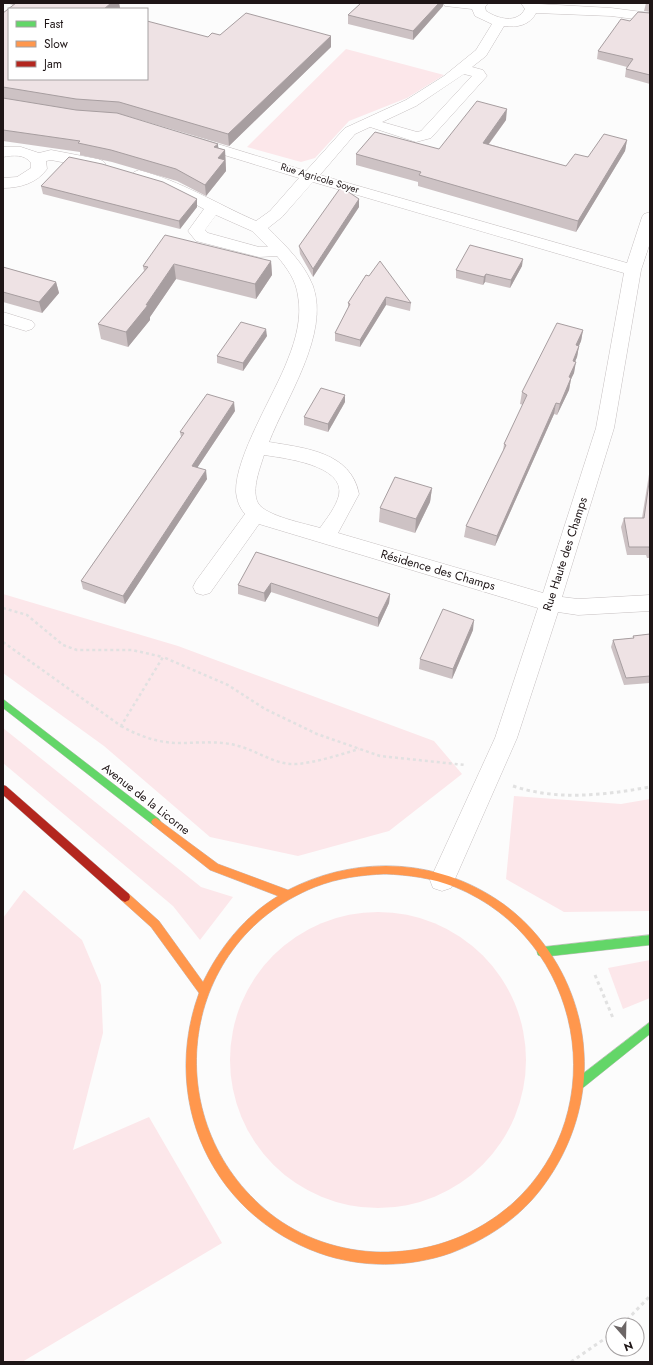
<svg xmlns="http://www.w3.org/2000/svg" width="653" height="1365" viewBox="0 0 653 1365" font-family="Jost,sans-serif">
  <rect width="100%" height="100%" fill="#fcfcfc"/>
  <!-- green -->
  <g fill="#fce7ea">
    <path d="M346,49L444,75L407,98L349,121L315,158L301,162L247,147Z"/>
    <path d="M3,594L178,646L434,741L462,774L389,831L298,856L210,837L104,746L3,673Z"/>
    <path d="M3,728L201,887L233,897L200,940L173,906L3,763Z"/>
    <path d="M514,796L621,804L650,799V911L564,912L506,879Z"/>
    <path d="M24,890L82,940L101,985L103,1033L73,1150L149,1117L222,1243L22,1362H3V918Z"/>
    <circle cx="378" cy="1060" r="148"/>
    <path d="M650,960V998L623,1009L608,968Z"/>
  </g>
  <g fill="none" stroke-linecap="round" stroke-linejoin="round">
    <defs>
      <g id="street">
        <path d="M443,3H488L485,7L486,11C498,19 517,24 525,9L521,3L611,8L650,13V21L611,16L536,13C530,25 517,28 504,26L486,56L472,67L483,70L487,76L431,138L416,142L370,127L355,134L320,175L627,263L642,217L644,214L650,212V243L641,270L614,428L562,597L578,599L650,595V611L578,615L558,612L517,738L451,888L442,891L433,888L430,880L495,738L538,608L259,524L210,593L203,595L196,593L193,587L196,581L245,514C239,507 237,500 236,492C235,456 275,394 288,359C296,339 302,317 298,296C296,280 287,268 277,256L259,257L196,241L188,231L204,209L165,188L134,178L131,175L134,172L139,170C181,181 217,204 256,221L270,211L299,178L185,143L182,140L185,137H195L306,171L345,128L406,100L444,76L476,50L492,24L475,16L472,9L445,6ZM464,74L472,76L421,131L417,132L382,122L416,106ZM313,182L624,273L596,428L543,593L338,533L359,494C351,452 305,448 269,442C286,398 330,334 313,286C304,263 285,245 268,228L282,217ZM216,215L252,231L268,247H259L208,233L205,230ZM264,455C284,458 345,465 339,495C336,507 327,518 320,528C307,524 265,516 258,503C251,490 260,468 264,455Z"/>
        <path d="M3,147H21L39,153L51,150L98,159L103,161L106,164L103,167L98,169L51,160L46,161L47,169C37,183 20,188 3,188V178L17,177L31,168V163C25,154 13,155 3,157Z"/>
        <path d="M3,312L32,321L35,325L32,329L26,331L3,324Z"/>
      </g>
      <g id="fast">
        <path d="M3,699L159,819L161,822L159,825L156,826L153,825L3,708Z"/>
        <path d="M650,935V945L542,957L538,955L537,952L538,949L542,947Z"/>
        <path d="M650,1022V1034L584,1087L580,1089L576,1087L574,1083L576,1079Z"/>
      </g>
      <path id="slow" d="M156,818L218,864L288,890C354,856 432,857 496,899C547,932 581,992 584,1053C587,1100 572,1147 544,1185C521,1217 488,1239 451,1253C408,1268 361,1268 319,1253C211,1214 160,1100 199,993L151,927L121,900L120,897L121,894L125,892L129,894L159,921L203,982C220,947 245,916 278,896L210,870L153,825L151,822L153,819ZM385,874C409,875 432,878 455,887C583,939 615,1110 513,1203C478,1234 435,1251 388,1252C348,1253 308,1241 276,1218C156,1129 174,944 315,887C338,878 361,875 385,874Z"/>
      <path id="jam" d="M3,785L6,786L129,894L130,897L129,900L125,902L121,900L3,795Z"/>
    </defs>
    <!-- street casing -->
    <use href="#street" stroke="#c6c0c1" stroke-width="1"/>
    <!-- fast casing -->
    <use href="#fast" stroke="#c6c0c1" stroke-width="1"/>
    <!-- slow casing -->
    <use href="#slow" stroke="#c6c0c1" stroke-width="1"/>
    <!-- jam casing -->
    <use href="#jam" stroke="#c6c0c1" stroke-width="1"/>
    <!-- path-far1 -->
    <g stroke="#e1e1e1" stroke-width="2.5" stroke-dasharray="3 3" stroke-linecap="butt">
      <path d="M3,608L27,615L63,645L77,650H132L163,657"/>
      <path d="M3,642L121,726L163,657L228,685L265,709L317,734L380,756L465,765"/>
      <path d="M121,726C139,736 158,743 179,743C200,743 221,740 242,747C261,753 276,765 297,764C318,762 339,755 359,749"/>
    </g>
    <!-- path -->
    <g stroke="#e1e1e1" stroke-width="3" stroke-dasharray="3.5 3.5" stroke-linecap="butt">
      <path d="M513,786C558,801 604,795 650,787"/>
      <path d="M595,975L613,1018"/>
      <path d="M622,1325L650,1296"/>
      <path d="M571,1362L613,1333"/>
    </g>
    <!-- street -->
    <use href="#street" fill="#fff" fill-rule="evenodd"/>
    <!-- fast -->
    <use href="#fast" fill="#63d668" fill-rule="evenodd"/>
    <!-- slow -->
    <use href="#slow" fill="#ff974d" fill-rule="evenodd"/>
    <!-- jam -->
    <use href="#jam" fill="#b3261e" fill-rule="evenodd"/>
  </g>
  <!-- wall -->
  <g fill="#cdc2c4">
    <path d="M6,3H119L120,8L119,9H9L208,37L220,35L331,36V47L229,146L120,114L117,113L225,150L226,171L206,196L177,181L112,162L80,155V152L3,141V13L13,5Z"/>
    <path d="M358,3H443V6L413,40L348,24V15L360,4Z"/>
    <path d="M646,3H650V12L644,11Z"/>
    <path d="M650,13V84L625,77L626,69L627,67L597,59L598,51L630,21Z"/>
    <path d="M506,120L489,144L566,166L627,140L625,151L576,232L418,186V182L356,165V154L439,149Z"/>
    <path d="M41,186L197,207L180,229L43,194Z"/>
    <path d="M359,199V207L313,277L300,254L299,246Z"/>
    <path d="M271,261L272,275L256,299L176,279L150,317V320L128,347L101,339L98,324L144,271L143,266Z"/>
    <path d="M522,266L510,288L485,282L483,285L456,278V270Z"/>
    <path d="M3,267L56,282L59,293L42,313L3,302Z"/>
    <path d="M366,275L411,303L410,311L386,305L360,347L335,341V333L348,309V303Z"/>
    <path d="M583,330L581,341L579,346L577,357L575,362L574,373L571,379L569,390L557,415L554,414L495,546L464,537L466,526L503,451L504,444L523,405L520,404L522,392Z"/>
    <path d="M267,336L243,371L217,363V356Z"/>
    <path d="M345,402L328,432L304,425V417Z"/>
    <path d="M235,411L197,468L207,479L125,604L83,589L81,581L181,437L180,432Z"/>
    <path d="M650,468V558H647L646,555H627L621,527L624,518H642Z"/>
    <path d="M432,488L430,502L415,533L379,522L380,508Z"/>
    <path d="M256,552L390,594L389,603L378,627L271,592L265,602L238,594V585Z"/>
    <path d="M473,630L452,679L419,669L420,659Z"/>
    <path d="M650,634V683L624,685L611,647L613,640L633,638V636Z"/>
  </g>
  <!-- shaded-wall -->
  <g fill="#a79ea0">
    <path d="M111,3H119L120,8L119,9H104Z"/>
    <path d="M439,3H443V6L413,40V31Z"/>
    <path d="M331,36V47L229,146L228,134Z"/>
    <path d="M507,109L506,120L482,153L483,143Z"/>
    <path d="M627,140L625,151L576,232L578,221Z"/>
    <path d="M218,144L219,155L214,147Z"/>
    <path d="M225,150L226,171L206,196L205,185L218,158Z"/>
    <path d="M197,199V207L180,229L179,221Z"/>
    <path d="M359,199V207L313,277V269Z"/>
    <path d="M523,259L522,266L510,288L511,280Z"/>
    <path d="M271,261L272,275L256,299L255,284Z"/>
    <path d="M174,264L176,279L150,317V320L128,347L126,332L146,305Z"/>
    <path d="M486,274L485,282L483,285L484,277Z"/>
    <path d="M56,282L59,293L42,313L39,302Z"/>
    <path d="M386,297V305L360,347V340Z"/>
    <path d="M266,329L267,336L243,371V363Z"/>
    <path d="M583,330L581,341L574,357L576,345Z"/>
    <path d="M579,346L577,357L570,373L573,361Z"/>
    <path d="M576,362L574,373L571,379L569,390L557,415L560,404L569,377Z"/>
    <path d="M345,395V402L328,432V424Z"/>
    <path d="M234,402L235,411L193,474L192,466Z"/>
    <path d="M556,403L554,414L495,546L497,536Z"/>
    <path d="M206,470L207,479L125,604L123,596Z"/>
    <path d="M432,488L430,502L415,533L416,519Z"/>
    <path d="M271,583V592L265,602L264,593Z"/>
    <path d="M390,594L389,603L378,627V618Z"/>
    <path d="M474,620L473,630L452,679L453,669Z"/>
  </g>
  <!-- building -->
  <g fill="#eee2e4" stroke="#a79ea0">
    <path d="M16,3H111L104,9H9V79H147V21L208,37L212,33L220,35L246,13L331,36L228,134L119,102L76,99L3,87V13Z"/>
    <path d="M361,3H439L413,31L348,15Z"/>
    <path d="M638,12L650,13V75L626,69L633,59L598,51L621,19L630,21Z"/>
    <path d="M3,98L76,110L117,113L218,144L214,147L225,150L218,158L225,160L205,185L176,169L111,150L78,143L80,141L3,130Z"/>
    <path d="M477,101L507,109L483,143L566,166L575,154L588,157L604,134L627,140L578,221L419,175L421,172L356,154L375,132L439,149Z"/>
    <path d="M69,157L102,164L163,182L197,199L179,221L41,186Z"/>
    <path d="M341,187L359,199L313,269L299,246Z"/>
    <path d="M165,235L271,261L255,284L174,264L146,305H148L126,332L98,324L148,267L143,266Z"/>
    <path d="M470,245L523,259L511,280L486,274L484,277L456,270Z"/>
    <path d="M380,261L411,303L386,297L360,340L335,333L350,304L348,303L366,275L369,276Z"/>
    <path d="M3,267L56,282L39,302L3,292Z"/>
    <path d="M241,322L266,329L243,363L217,356Z"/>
    <path d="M557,323L583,330L576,345L579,346L573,361L576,362L569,377L571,378L560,404L556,403L497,536L466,526L506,445L504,444L527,395L522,392Z"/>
    <path d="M321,388L345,395L328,424L304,417Z"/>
    <path d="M207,394L234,402L192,466L206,470L123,596L81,581L184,433L180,432Z"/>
    <path d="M650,476V550L649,547H629L624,518H644Z"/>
    <path d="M395,477L432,488L416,519L380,508Z"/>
    <path d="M256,552L390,594L378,618L271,583L264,593L238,585Z"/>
    <path d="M443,609L474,620L453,669L420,659Z"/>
    <path d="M650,634V676L626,678L613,640L634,638L633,636Z"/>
  </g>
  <g text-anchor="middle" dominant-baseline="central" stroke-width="3.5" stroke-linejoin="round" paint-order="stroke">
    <!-- far-street labels -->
    <g font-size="10" fill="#1e1516" stroke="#fff">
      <text transform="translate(320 178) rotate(17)">Rue Agricole Soyer</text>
    </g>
    <!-- street labels -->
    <g font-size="12" fill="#1e1516" stroke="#fff">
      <text transform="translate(565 554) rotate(-72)">Rue Haute des Champs</text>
      <text transform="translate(438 570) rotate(16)">Résidence des Champs</text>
      <text transform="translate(146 799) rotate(38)">Avenue de la Licorne</text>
    </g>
  </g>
  <!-- border -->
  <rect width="653" height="1365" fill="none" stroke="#1e1516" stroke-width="8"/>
  <!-- legend -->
  <rect x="8" y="8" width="140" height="72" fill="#ffffff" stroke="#a5a1a2"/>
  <rect x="16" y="21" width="20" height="6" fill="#63d668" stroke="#a5a1a2"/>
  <text x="44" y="28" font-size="12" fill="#1e1516">Fast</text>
  <rect x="16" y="41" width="20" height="6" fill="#ff974d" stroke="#a5a1a2"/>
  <text x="44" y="48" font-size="12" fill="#1e1516">Slow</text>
  <rect x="16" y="61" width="20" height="6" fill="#b3261e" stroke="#a5a1a2"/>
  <text x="44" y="68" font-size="12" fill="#1e1516">Jam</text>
  <!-- north arrow -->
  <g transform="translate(625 1337) rotate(160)"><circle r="19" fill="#ffffff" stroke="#a5a1a2"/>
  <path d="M0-3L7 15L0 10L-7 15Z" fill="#6c6666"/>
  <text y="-6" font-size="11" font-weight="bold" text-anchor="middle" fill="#1e1516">N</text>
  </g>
</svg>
